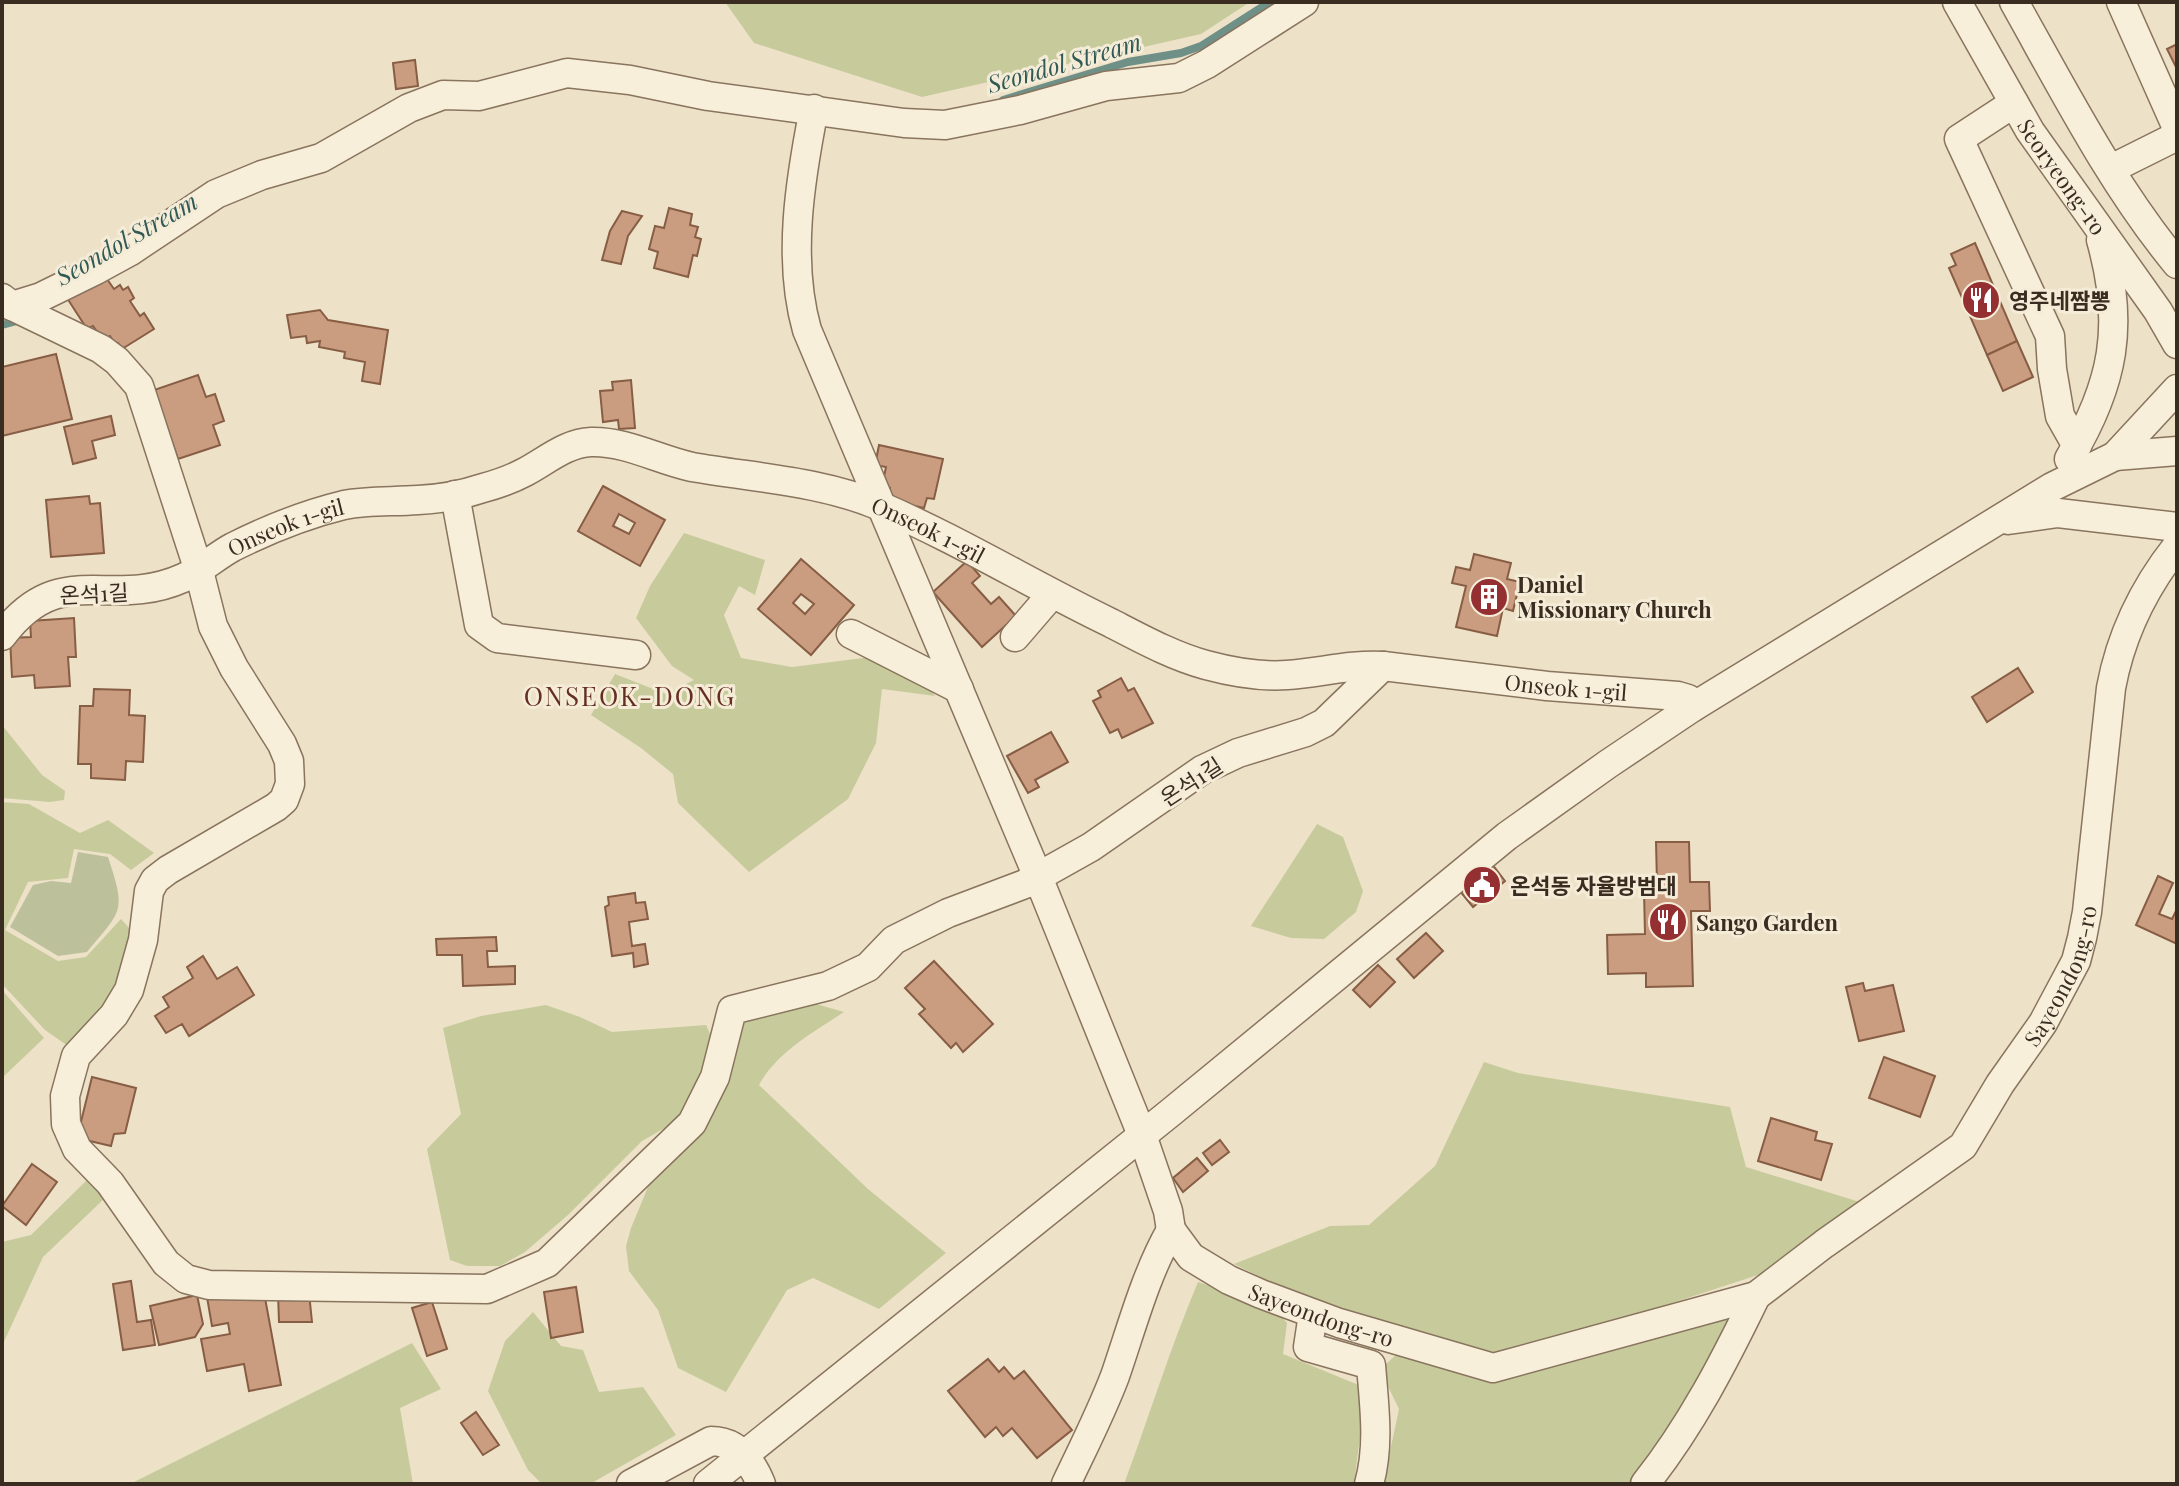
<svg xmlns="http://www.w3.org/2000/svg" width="2179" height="1486" viewBox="0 0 2179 1486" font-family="'Playfair Display','Noto Sans KR',serif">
  <rect width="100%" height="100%" fill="#ede1c8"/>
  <!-- green -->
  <g fill="#c7cb9c">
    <path d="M725,2H1250L1201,34L922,97L754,43Z"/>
    <path d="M684,533L765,560L755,595L739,586L724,615L741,658L792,667L871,657L928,687L935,696L882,689L876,743L848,799L749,872L678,803L673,774L641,748L591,715L615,674L666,694L694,680L672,666L636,618L650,586Z"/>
    <path d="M2,725L42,775L65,791L64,800L50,802L2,798Z"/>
    <path d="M2,802L29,804L80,833L108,820L154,853L131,870L110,854L74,849L68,878L28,882L5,930L58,961L86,957L121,919L139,939L118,993L68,1046L45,1030L2,984Z"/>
    <path d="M1317,824L1343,837L1363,891L1356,912L1324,939L1291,938L1251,926Z"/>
    <path d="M2,990L44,1038L2,1078Z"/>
    <path d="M816,1004L844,1012C814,1032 777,1052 759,1085L868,1189L946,1253L879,1309L813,1278L787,1290L726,1392L678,1368L658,1310L629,1271L626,1246L631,1228L648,1187L742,1021L784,1005Z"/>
    <path d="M546,1005L580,1017L612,1032L706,1025L711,1036L700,1077L679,1120L642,1141L568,1215L525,1252L500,1266H467L450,1260L427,1149L461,1114L443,1028L481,1016Z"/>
    <path d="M1484,1062L1518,1073L1730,1107L1746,1167L1863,1203L1764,1273L1510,1356L1338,1315L1234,1264L1330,1226L1369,1225L1435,1166Z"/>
    <path d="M88,1179L106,1197L43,1257L2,1346V1242L31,1235Z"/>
    <path d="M1198,1282L1273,1306L1287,1323L1283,1354L1366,1388L1354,1484H1124C1149,1417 1170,1348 1198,1282Z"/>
    <path d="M1744,1308L1681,1417L1631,1484H1383L1399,1409L1380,1370L1402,1349L1481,1380Z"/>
    <path d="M533,1312L561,1346L583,1350L599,1392L643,1387L676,1435L590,1484H542L528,1470L488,1391L505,1341Z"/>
    <path d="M412,1343L441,1389L400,1408L413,1484H130Z"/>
  </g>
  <!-- cemetery -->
  <path fill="#bdc19b" d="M78,852L108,857C126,912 123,909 87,952L58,956L10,927L33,885L51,881L71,883Z"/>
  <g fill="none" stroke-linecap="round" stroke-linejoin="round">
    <!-- stream -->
    <g stroke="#6f9087" stroke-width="8">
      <path d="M1003,100L1128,62L1181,53L1201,46L1270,2"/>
      <path d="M2,325L17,321"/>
    </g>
  </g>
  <!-- building -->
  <g fill="#ca9d80" stroke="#875d44" stroke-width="2" fill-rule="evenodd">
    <path d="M2177,44V69L2167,49Z"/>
    <path d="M415,60L418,86L396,89L393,63Z"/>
    <path d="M669,208L692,214L690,225L698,227L695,237L701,239L697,256L693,255L688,277L654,268L658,252L649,249L655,226L664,228Z"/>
    <path d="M622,211L642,216L628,236L621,264L602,260L610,231Z"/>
    <path d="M1975,243L2017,341L1987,355L1949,268L1956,265L1951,254Z"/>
    <path d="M107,279L114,289L120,285L123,290L128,287L134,298L130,301L140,316L144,313L154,329L122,349L118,343L115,344L110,336L103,340L93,326L87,329L67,298Z"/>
    <path d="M320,310L328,320L388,330L380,384L362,381L365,362L344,358L345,352L319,347L320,341L307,343L306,336L291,338L287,315Z"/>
    <path d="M2017,341L2033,377L2003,391L1987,355Z"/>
    <path d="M56,354L72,419L2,436V367Z"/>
    <path d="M198,375L206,397L215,394L224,421L213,425L220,445L178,459L154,390Z"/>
    <path d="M631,380L635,428L619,429L618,420L603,422L600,391L613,390L612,382Z"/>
    <path d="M111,416L115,435L92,441L96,458L73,464L64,427Z"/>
    <path d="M879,445L943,459L934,499L927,498L924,508L887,500L890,488L882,486L886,467L875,465Z"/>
    <path d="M603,486L665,520L640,566L578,531ZM619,514L635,523L629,534L613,526Z"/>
    <path d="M89,496L90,504L100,503L104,553L51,557L46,500Z"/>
    <path d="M1474,554L1511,563L1507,579L1520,582L1513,611L1503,608L1497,636L1456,627L1466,586L1452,583L1456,567L1470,570Z"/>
    <path d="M801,559L854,605L811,655L758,609ZM801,594L814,604L805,614L793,603Z"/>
    <path d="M967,561L980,576L972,583L991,604L999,597L1016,616L982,647L933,592Z"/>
    <path d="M74,618L76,657H68L70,686L35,688L34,675L12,677L10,638L31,637L30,621Z"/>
    <path d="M2018,668L2033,692L1987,722L1972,697Z"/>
    <path d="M1121,678L1128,691L1134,688L1153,723L1122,738L1118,729L1110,733L1093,701L1101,697L1098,691Z"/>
    <path d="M94,689L130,690L129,715L145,716L143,762L126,761L125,780L91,778V764H78L80,706H93Z"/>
    <path d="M1051,732L1068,762L1035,780L1039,787L1028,793L1007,756Z"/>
    <path d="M1656,842H1689L1690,882H1709L1710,911H1691L1693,986L1646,987V973L1608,974L1607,935L1645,934L1644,891L1657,883Z"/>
    <path d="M1492,864L1505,881L1473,907L1459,890Z"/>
    <path d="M2158,876L2173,883L2159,914L2172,919L2177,909V944L2136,925Z"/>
    <path d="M635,893L636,903L645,902L648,919L629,922L632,946L645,944L648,964L634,967L633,953L612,956L605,907L609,905L608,897Z"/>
    <path d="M1426,933L1443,951L1414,978L1397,959Z"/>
    <path d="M496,937L497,951H487L488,967L515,966V984L463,986L462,955H437L436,939Z"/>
    <path d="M203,956L217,979L237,967L254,995L189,1036L182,1024L166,1033L155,1016L169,1007L163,997L193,978L187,967Z"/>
    <path d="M934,961L993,1024L963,1052L956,1043L951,1048L919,1014L925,1009L905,988Z"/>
    <path d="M1378,965L1395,982L1370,1007L1353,990Z"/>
    <path d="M1863,983L1865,991L1893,985L1904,1031L1859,1041L1846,987Z"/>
    <path d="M1884,1057L1935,1076L1920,1117L1869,1098Z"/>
    <path d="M92,1077L136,1088L125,1133L114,1134L111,1146L77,1138Z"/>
    <path d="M1771,1118L1817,1132L1815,1140L1832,1144L1821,1180L1758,1161Z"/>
    <path d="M1220,1140L1229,1152L1212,1165L1203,1153Z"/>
    <path d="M1197,1158L1208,1171L1183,1192L1173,1178Z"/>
    <path d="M32,1164L57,1182L26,1225L2,1206Z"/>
    <path d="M131,1281L137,1322L151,1320L155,1345L123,1350L113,1284Z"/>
    <path d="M263,1287L281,1385L249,1391L244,1364L207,1371L201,1339L230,1334L228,1323L212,1326L207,1297Z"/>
    <path d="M576,1287L583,1332L551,1338L544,1292Z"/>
    <path d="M278,1293H309L312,1322H279Z"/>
    <path d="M197,1295L203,1324L195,1337L159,1345L150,1306Z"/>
    <path d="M432,1302L447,1349L427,1356L412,1308Z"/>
    <path d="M988,1359L999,1372L1004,1367L1014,1379L1024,1371L1072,1430L1037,1458L1012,1428L1003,1436L996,1427L985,1437L948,1391Z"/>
    <path d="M476,1412L499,1445L483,1455L461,1423Z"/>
  </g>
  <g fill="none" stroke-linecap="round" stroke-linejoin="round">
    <defs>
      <g id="minor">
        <path id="s1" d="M1957,2L2030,131L2158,311L2177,344"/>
        <path d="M2014,2C2064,91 2112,185 2177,264"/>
        <path d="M2121,2L2177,128"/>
        <path d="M2014,103L1959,139L2050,336L2052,369L2060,416L2077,446"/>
        <path d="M814,109C800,180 787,260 807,330L1038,877L1142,1135L1168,1211L1171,1230"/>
        <path d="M2111,169L2177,136"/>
        <path d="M2,298L12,306L101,349L117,361L139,386L199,571L213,626L234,668L282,744L289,761L290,784L284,800L276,807L168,870L155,880L149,891L143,940L129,990L114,1015L76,1056L65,1096L66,1124L77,1149L110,1183L166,1263L186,1279L209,1285L487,1289L547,1263L692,1123L715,1077L732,1010L828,986L868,967L894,940L948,913L1025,884L1091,847L1202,770L1238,753L1306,732L1324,723L1383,666"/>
        <path d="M12,306L41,297L96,270L129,252L216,194L262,175L321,158L409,108L443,95L479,96L567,73L630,80L708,96L904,123L945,125L1020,110L1106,86L1179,78L1207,64L1304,2"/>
        <path d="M2115,456L2177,451"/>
        <path d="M2069,459C2114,384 2125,325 2101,240"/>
        <path d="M455,495L479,625L497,638L636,655"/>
        <path d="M2008,520L2058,513L2177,527"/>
        <path d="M851,634L959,689"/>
        <path id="s2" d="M2,636C60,558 109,611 183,578C202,570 216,556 233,547C267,530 307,514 344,505C369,500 393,502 418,500C440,499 462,495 483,488C498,484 512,479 525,472C546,461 566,443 591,442C626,441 659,460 692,467C755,478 821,481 880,506C959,540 1034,586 1111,623C1142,639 1173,656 1206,665C1232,672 1260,677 1287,675C1319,673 1350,664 1383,666L1547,686L1678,696L1688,699L1693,707"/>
        <path d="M1015,637L1052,594"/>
        <path d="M1313,1314L1308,1347L1371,1365C1374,1405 1380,1445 1369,1484"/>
        <path d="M631,1484L711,1441C737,1441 752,1462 761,1484"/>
        <path d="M708,1484L1170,1113L1507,836L1608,764L1693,707L2052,487L2115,456L2177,389"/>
        <path id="s3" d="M1066,1484C1083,1448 1101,1413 1115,1376C1132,1327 1145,1276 1171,1230L1191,1257L1229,1280L1261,1294L1339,1323L1493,1368L1756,1296L1824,1244L1963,1146L2000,1084L2043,1023L2076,961L2082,938L2087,912L2111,688C2121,634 2143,589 2177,546"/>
        <path d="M1645,1484C1691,1426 1724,1362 1756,1296"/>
      </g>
    </defs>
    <!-- minor casing -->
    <use href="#minor" stroke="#89745e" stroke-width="31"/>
    <!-- minor -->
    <use href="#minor" stroke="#f8efdb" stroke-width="28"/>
  </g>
  <!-- icons -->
  <defs>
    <symbol id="restaurant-disc" viewBox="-11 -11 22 22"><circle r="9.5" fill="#953032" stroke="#f5ecd7"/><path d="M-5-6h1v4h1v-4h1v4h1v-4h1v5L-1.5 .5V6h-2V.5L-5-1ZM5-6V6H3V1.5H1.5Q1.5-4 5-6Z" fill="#fff"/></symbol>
    <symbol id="building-disc" viewBox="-11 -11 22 22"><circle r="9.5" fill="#953032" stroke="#f5ecd7"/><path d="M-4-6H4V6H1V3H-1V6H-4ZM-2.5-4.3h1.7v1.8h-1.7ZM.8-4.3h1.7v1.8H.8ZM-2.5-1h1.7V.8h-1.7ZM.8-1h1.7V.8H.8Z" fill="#fff"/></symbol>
    <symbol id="civic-disc" viewBox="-11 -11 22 22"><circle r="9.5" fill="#953032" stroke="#f5ecd7"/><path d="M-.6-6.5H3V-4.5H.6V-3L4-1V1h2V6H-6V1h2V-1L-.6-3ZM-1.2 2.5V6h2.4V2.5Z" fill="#fff"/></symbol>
  </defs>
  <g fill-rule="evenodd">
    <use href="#restaurant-disc" x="1959" y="278" width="44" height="44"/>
    <use href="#building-disc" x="1467" y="575" width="44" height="44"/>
    <use href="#civic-disc" x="1460" y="863" width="44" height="44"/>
    <use href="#restaurant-disc" x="1646" y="900" width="44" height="44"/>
  </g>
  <g text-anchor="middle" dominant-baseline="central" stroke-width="6" stroke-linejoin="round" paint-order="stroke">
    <!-- street labels -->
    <g font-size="22" fill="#3a2c21" stroke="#f5ecd7">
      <text stroke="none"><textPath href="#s1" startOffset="204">Seoryeong-ro</textPath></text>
      <text stroke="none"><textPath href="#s2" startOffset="314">Onseok 1-gil</textPath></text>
      <text stroke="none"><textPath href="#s2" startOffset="986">Onseok 1-gil</textPath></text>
      <text transform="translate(94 593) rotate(-3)">온석1길</text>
      <text stroke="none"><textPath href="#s2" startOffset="1658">Onseok 1-gil</textPath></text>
      <text transform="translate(1191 781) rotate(-33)">온석1길</text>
      <text stroke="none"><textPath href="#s3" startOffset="1358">Sayeondong-ro</textPath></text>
      <text stroke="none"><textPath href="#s3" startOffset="452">Sayeondong-ro</textPath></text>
    </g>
    <!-- poi labels -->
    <g font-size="22" font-weight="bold" fill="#3a2c21" stroke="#f5ecd7" text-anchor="start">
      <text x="2009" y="300">영주네짬뽕</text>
      <text x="1517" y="584">Daniel<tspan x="1517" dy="25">Missionary Church</tspan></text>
      <text x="1510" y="885">온석동 자율방범대</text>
      <text x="1696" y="922">Sango Garden</text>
    </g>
    <!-- water labels -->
    <g font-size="24" font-style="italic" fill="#315955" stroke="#f5ecd7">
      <text transform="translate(1064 62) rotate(-16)">Seondol Stream</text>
      <text transform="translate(126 238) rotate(-30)">Seondol Stream</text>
    </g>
    <!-- quarter labels -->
    <g font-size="26" letter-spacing="2" fill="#652e22" stroke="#f5ecd7">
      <text x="630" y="695">ONSEOK-DONG</text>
    </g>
  </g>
  <!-- border -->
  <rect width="2179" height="1486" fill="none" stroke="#3a2c21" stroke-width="8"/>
</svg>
